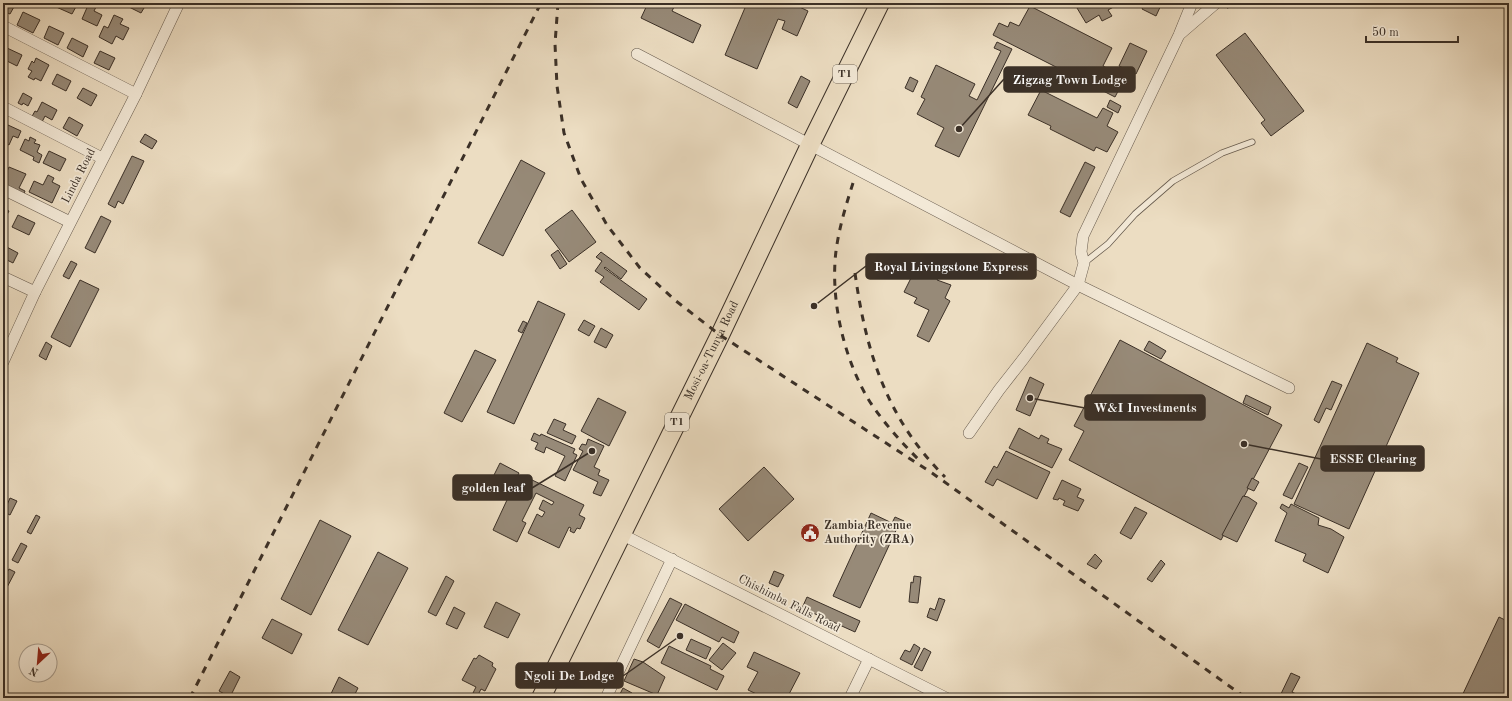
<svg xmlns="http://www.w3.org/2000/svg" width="1512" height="701" viewBox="0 0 1512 701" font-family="'Old Standard TT',serif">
  <rect width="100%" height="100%" fill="#ecddc2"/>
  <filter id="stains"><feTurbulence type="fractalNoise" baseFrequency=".005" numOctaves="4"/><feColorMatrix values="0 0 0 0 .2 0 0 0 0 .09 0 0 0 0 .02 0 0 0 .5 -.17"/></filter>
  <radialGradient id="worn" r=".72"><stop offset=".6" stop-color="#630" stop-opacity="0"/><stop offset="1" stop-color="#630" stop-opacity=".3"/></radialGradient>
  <!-- building -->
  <g fill="#978a78" stroke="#3b3027">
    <path d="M3,3H10L15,5L10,14L3,11Z"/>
    <path d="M55,3H78L72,14L54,6Z"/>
    <path d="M89,3L97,5L94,11L102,15L97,26L82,19Z"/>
    <path d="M121,3H147L141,13Z"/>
    <path d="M648,3H676L672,11L701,25L693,43L641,18Z"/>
    <path d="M747,3H791L808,11L797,36L782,29L785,21L778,19L757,69L725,55Z"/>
    <path d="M1074,3H1121L1108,10L1112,16L1102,21L1099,15L1086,23Z"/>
    <path d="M1145,3H1162L1156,16L1142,9Z"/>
    <path d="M1030,6L1112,48L1103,66L1125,78L1115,97L993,35L999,23L1008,27L1010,22L1019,26Z"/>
    <path d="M23,12L40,20L33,33L17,25Z"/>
    <path d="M114,15L123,19L120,24L129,28L123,40L116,36L112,44L99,37L104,26L108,28Z"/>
    <path d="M49,26L64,33L58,45L44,38Z"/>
    <path d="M1245,33L1304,111L1271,136L1261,123L1265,120L1216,55Z"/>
    <path d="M72,38L88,46L83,57L67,48Z"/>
    <path d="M997,42L1012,49L959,157L935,146L944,128L917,114L925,99L921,97L936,65L975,84L969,96L977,100L1001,51L994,48Z"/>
    <path d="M1130,43L1147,51L1136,74L1119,66Z"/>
    <path d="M7,48L22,55L17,66L3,59Z"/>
    <path d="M100,51L115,58L109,70L94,63Z"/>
    <path d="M36,58L49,65L41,81L35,78L34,80L28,77L32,71L28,69L32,61L34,63Z"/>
    <path d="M57,74L71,81L66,91L52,84Z"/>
    <path d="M801,76L810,81L797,108L788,103Z"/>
    <path d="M910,77L918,81L913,92L905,88Z"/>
    <path d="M83,88L97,95L91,106L77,98Z"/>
    <path d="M1041,90L1097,118L1103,108L1113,113L1107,126L1118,132L1107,152L1096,147L1094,151L1050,129L1051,126L1028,115Z"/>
    <path d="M23,93L32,98L28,106L23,103L22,105L18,103Z"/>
    <path d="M1110,100L1121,106L1118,113L1107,107Z"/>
    <path d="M42,102L57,110L52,120L45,116L40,126L30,120L35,111L37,112Z"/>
    <path d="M69,117L83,125L77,136L63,128Z"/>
    <path d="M8,125L21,131L18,138L13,136L9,145L3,142V129L5,130Z"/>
    <path d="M145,134L157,141L152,149L140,142Z"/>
    <path d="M30,137L36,140L34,143L40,145L37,152L42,155L39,163L33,160L34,157L20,150L25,139L29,141Z"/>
    <path d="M49,151L66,159L60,171L43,163Z"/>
    <path d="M132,156L144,161L123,204L118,201L115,208L108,204Z"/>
    <path d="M521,160L545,173L503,256L478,243Z"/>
    <path d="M1085,162L1095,167L1070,217L1060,212Z"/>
    <path d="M9,167L26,174L19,188L25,191L23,196L3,187V180Z"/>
    <path d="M48,175L54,178L52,182L60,186L52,203L29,192L34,181L43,185Z"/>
    <path d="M3,208L9,211L3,222Z"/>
    <path d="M572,210L596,242L569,262L545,230Z"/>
    <path d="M18,215L35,223L29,235L12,227Z"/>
    <path d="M101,216L111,221L95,253L85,248Z"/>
    <path d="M3,245L18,253L13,263L3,258Z"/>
    <path d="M558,250L567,264L560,269L551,255Z"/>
    <path d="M601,252L627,271L621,279L605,267L604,268L647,299L639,310L600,282L604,277L595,271L602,261L596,257Z"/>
    <path d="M71,261L77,264L69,279L63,276Z"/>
    <path d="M933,264L942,269L937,280L951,285L945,298L950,301L929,342L917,336L929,310L914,303L917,298L904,292L914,272L925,277H927Z"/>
    <path d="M80,280L99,289L70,347L51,337Z"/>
    <path d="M538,301L565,314L514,424L487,412Z"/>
    <path d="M584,320L595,326L589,336L578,330Z"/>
    <path d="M523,321L527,323L522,333L518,331Z"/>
    <path d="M601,328L613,335L606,348L594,342Z"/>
    <path d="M1120,340L1282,425L1221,540L1069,460L1084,431L1074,426Z"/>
    <path d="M1149,341L1166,351L1161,359L1144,350Z"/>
    <path d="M46,342L52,346L46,360L39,356Z"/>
    <path d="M1367,343L1398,358L1396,362L1419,373L1349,529L1294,504Z"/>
    <path d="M475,350L496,360L462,422L444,413Z"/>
    <path d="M1030,377L1044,384L1030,416L1016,410Z"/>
    <path d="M1332,381L1342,385L1331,410L1326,408L1319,423L1314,420Z"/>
    <path d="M1246,395L1271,407L1268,415L1243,403Z"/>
    <path d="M598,398L626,412L609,446L581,431Z"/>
    <path d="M554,419L566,424L563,430L576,436L572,444L547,433Z"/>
    <path d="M1019,428L1039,439L1041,435L1049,439L1047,443L1062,449L1052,468L1009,448Z"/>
    <path d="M534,433L540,436L541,434L575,449L573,453L577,455L565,481L555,476L565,456L546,447L544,453L535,449L538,443L531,440Z"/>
    <path d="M588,439L604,446L594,467L600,470L598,475L609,480L601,496L593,493L598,482L573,470L583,451L579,449L582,444L586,445Z"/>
    <path d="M1006,451L1050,472L1037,499L997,479L993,486L985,482L994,466L997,468Z"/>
    <path d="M500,463L519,473L515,481L526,487L530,479L584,505L579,515L585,518L580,529L577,528L574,533L570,531L571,528L569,527L559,548L528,533L537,514L542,517L545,512L539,509L543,500L552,505L554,502L536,493L522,521L526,523L517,542L493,530L514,485L494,475Z"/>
    <path d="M1299,463L1308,467L1292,499L1283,495Z"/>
    <path d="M764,467L794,499L748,541L719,509Z"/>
    <path d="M1252,478L1259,482L1254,491L1247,488Z"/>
    <path d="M1062,480L1081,489L1077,497L1084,500L1078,511L1063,505L1065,501L1059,498L1058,500L1053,499Z"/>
    <path d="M1243,496L1248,497L1257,503L1237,542L1222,535Z"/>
    <path d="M10,498L17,501L10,515L4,512Z"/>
    <path d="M1282,504L1289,508L1291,504L1319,518L1318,525L1331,529L1344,537L1328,573L1303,561L1306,554L1275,541L1287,513L1280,508Z"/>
    <path d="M1135,507L1147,513L1131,539L1120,533Z"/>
    <path d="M871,513L892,523L895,517L904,521L902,526L899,524L860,608L833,596Z"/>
    <path d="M36,515L40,517L31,534L27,532Z"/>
    <path d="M320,520L351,536L311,615L281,599Z"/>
    <path d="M21,543L27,546L18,563L12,560Z"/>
    <path d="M378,552L408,568L368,645L338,630Z"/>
    <path d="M1095,554L1102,561L1096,569L1087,564Z"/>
    <path d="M1161,560L1165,564L1152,582L1147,579Z"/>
    <path d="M9,569L15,572L3,595V579Z"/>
    <path d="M774,571L784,575L778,587L769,583Z"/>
    <path d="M446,576L454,581L436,616L428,612Z"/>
    <path d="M914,576L921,577L918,603L909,602L911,582L913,583Z"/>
    <path d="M807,597L860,621L855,632L802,608Z"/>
    <path d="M670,598L682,604L659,648L647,641Z"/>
    <path d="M939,598L945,600L937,621L927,617L930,608L935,610Z"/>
    <path d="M496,602L520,614L508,638L484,627Z"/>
    <path d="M685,604L739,632L734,643L722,637L719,642L676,620Z"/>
    <path d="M454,607L465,613L457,629L446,624Z"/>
    <path d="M1499,617L1509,622V698H1461Z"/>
    <path d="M272,619L302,634L292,654L262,638Z"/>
    <path d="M691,639L711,648L706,659L686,650Z"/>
    <path d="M723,643L736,653L722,670L709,660Z"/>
    <path d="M914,644L920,648L912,665L900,659L905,650L910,652Z"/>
    <path d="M669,646L711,666L710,669L724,676L717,690L661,663Z"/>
    <path d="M924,648L931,652L922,671L914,667Z"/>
    <path d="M754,652L800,673L787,698H765L748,690L758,672L747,667Z"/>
    <path d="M479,655L493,663L492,666L496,669L485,691L481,689L478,695L473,693L476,687L462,680L474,658L476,659Z"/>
    <path d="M634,659L643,662L665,677L657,695L624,681Z"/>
    <path d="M230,671L240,677L230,697L219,691Z"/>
    <path d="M1291,673L1300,677L1292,692L1304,698H1279Z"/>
    <path d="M339,677L358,688L353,698H329Z"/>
    <path d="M623,688L632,693L629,698H618Z"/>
  </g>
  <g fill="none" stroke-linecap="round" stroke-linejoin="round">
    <defs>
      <path id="service" d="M1084,263L1108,244L1135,214L1173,181L1222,153L1252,142"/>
      <g id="minor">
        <path d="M3,26L136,94"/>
        <path d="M1180,34L1216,3"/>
        <path d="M637,54L1078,285L1289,388"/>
        <path d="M3,107L102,158"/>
        <path d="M3,189L70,222"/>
        <path d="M3,277L35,292"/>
        <path d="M3,362L35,292L136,94L179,3"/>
        <path d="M969,433L999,390L1024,358L1078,285L1084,263L1081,252L1083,236L1179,35L1192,3"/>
        <path d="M621,534L946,698"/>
        <path d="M606,698L672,559"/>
        <path d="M850,698L869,659"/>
      </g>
      <g id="trunk">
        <path id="s1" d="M541,698L720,335L810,145L880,3"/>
      </g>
    </defs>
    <!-- service casing -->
    <use href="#service" stroke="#675b4e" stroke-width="7"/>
    <!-- minor casing -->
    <use href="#minor" stroke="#675b4e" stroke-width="12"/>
    <!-- trunk casing -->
    <use href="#trunk" stroke="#3b3027" stroke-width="20"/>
    <!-- path -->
    <path stroke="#3b3027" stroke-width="2" stroke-dasharray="1 2" stroke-linecap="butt" d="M1227,8L1234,3"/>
    <!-- service -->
    <use href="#service" stroke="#f3e9d7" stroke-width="5.5"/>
    <!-- minor -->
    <use href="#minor" stroke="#f3e9d7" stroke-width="11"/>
    <!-- trunk -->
    <use href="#trunk" stroke="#ecddc2" stroke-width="18"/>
    <!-- rail -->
    <g stroke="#3b3027" stroke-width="3" stroke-dasharray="7 7" stroke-linecap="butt">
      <path d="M558,3L555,44L557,86L564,133L581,179L607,225L640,268L676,301L720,335L932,473L1246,698"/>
      <path d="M853,183C846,205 839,228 836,251C830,300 844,360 870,402C884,423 901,442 919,460"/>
      <path d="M855,273C866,353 887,419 945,477"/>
      <path d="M190,698L541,3"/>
    </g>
  </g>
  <!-- icons -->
  <defs>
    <symbol id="civic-disc" viewBox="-11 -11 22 22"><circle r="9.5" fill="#8f2418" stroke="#f3e9d7"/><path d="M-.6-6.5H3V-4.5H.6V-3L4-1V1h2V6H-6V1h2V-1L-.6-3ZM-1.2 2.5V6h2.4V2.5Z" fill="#fff"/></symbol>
  </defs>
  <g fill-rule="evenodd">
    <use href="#civic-disc" x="799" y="522" width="22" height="22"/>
  </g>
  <g text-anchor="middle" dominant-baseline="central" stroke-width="3.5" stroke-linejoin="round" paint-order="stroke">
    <!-- shield labels -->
    <g fill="#f3e9d7" stroke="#72685c" stroke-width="1">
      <rect x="833" y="65" width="24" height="18" rx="3"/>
      <rect x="665" y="413" width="24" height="18" rx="3"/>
    </g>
    <g font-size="11" font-weight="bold" fill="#3b3027">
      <text x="845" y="74">T1</text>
      <text x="677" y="422">T1</text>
    </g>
    <!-- street labels -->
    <g font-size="12" fill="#3b3027" stroke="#f3e9d7">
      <text transform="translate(79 176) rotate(-63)">Linda Road</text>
      <text stroke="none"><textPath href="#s1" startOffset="387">Mosi-oa-Tunya Road</textPath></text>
      <text transform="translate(789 604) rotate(27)">Chishimba Falls Road</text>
    </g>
    <!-- poi labels -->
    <g font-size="12" font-weight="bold" fill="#3b3027" stroke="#f3e9d7" text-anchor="start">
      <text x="824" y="526">Zambia Revenue<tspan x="824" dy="14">Authority (ZRA)</tspan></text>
    </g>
  </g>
  <!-- callouts -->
  <path fill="none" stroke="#3b3027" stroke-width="1.5" d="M959 129L1004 79M814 306L866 266M1030 398L1085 408M1244 444L1321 459M592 451L532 488M680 636L623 676"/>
  <g fill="#3b3027" stroke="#f3e9d7" stroke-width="1.5">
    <circle cx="959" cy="129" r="4"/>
    <circle cx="814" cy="306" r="4"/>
    <circle cx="1030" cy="398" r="4"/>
    <circle cx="1244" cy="444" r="4"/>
    <circle cx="592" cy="451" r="4"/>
    <circle cx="680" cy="636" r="4"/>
  </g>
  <g fill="#3b3027" stroke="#3b3027" stroke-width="1.5">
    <rect x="1004" y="67" width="131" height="25" rx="4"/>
    <rect x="866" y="254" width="170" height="25" rx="4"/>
    <rect x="1085" y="395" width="120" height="25" rx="4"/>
    <rect x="1321" y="446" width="103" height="25" rx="4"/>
    <rect x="453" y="475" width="79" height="25" rx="4"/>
    <rect x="516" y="663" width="107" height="25" rx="4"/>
  </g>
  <g font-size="13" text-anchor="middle" font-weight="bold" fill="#fff">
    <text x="1070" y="84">Zigzag Town Lodge</text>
    <text x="951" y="271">Royal Livingstone Express</text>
    <text x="1145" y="412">W&amp;I Investments</text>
    <text x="1373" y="463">ESSE Clearing</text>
    <text x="493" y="492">golden leaf</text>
    <text x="569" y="680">Ngoli De Lodge</text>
  </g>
  <!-- margin -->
  <rect width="1512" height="701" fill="none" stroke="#ecddc2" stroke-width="16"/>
  <rect x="4" y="4" width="1504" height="693" fill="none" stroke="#3b3027" stroke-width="2"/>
  <rect x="8" y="8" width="1496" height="685" fill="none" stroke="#3b3027"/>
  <!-- north arrow -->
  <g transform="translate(38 663) rotate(206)"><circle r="19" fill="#f3e9d7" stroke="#a99f91"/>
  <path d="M0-3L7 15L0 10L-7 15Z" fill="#8f2418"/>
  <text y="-6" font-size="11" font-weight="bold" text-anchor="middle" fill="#3b3027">N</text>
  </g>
  <!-- scale -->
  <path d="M1366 36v6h92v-6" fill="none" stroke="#3b3027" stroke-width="2"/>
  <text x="1372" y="36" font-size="12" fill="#3b3027" stroke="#f3e9d7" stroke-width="3" paint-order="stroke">50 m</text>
  <rect width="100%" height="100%" filter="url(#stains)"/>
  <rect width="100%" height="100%" fill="url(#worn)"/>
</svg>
